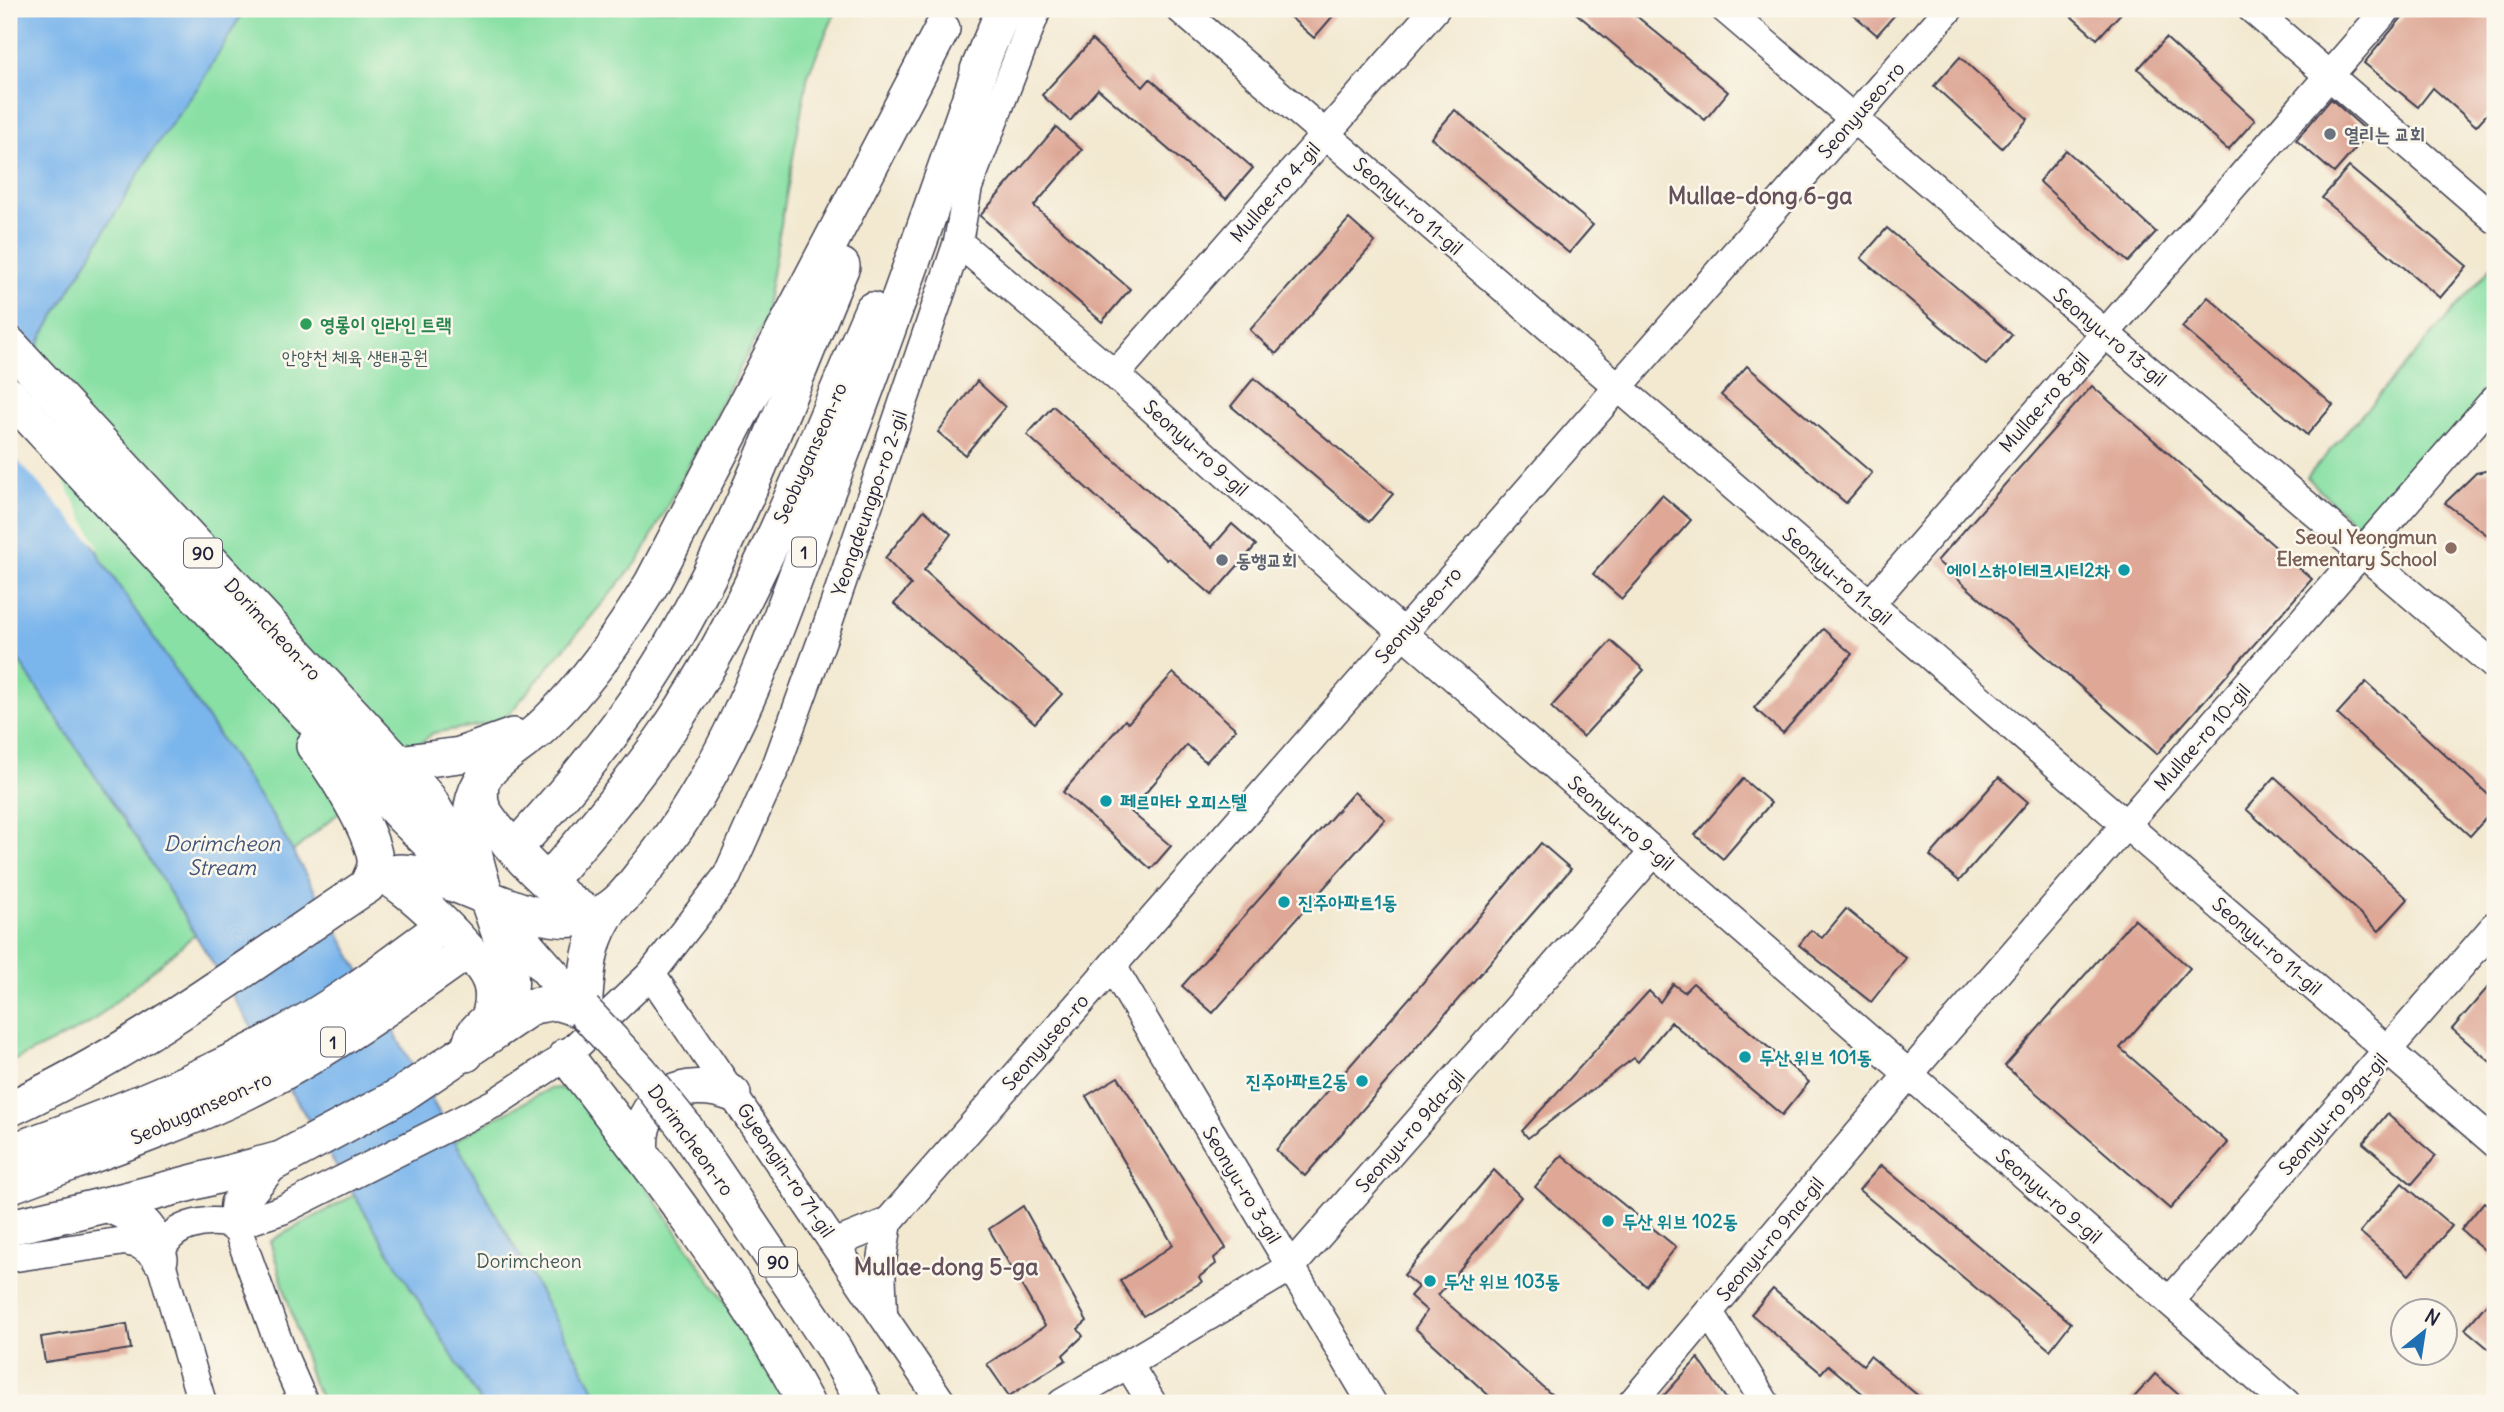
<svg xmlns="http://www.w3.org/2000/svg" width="2504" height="1412" viewBox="0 0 2504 1412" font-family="Delius,'Poor Story',sans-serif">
  <rect width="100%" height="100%" fill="#fbf7ec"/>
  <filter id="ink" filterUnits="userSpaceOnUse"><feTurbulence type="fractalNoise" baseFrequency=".0143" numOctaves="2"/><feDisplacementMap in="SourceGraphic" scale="14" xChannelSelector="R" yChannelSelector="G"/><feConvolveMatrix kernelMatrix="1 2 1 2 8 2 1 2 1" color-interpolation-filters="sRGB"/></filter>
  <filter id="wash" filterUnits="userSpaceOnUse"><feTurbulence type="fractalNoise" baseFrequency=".00686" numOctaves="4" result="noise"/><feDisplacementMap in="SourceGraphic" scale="28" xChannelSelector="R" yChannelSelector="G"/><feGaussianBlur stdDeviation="1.57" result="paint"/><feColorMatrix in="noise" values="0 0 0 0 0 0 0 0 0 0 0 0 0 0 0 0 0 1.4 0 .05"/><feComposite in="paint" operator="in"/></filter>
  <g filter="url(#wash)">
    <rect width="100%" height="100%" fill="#f3e9d1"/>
    <!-- green -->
    <g fill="#88e0a4" stroke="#558170" stroke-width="2">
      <path d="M9,9H837L808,74L763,324L639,560L503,721L433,733L88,1025L9,1063Z"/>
      <path d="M2495,263V385L2364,534L2307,477Z"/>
      <path d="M559,1088L585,1097L794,1403H325L313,1384L270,1241L549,1089Z"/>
    </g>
    <!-- water -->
    <path fill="#7ab5ec" stroke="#4e6c94" stroke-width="2" d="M12,9H245L199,86L154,148L42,337L16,395L101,559L275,820L602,1403H481L140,844L9,646V13Z"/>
    <!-- pier -->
    <path fill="#f3e9d1" d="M9,319L39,352L19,395L101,552L9,451Z"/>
    <g id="blocks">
      <!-- building -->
      <g fill="#dea796">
        <path d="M1281,9H1339L1314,38Z"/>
        <path d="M1571,9H1628L1728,92L1705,120Z"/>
        <path d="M1847,9H1900L1877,35Z"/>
        <path d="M2063,9H2125L2097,39Z"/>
        <path d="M2409,9H2495V105L2476,126L2433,88L2418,107L2364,63Z"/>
        <path d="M2166,38L2255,120L2228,150L2138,69Z"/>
        <path d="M1092,40L1143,87L1150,79L1253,168L1226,199L1098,89L1070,121L1042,95Z"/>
        <path d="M1960,57L2028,119L2002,148L1934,86Z"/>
        <path d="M2331,99L2369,133L2334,173L2296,140Z"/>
        <path d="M1455,110L1593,225L1569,253L1431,138Z"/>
        <path d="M1056,127L1082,150L1034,206L1130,289L1102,322L980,216Z"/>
        <path d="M2066,150L2156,232L2128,262L2039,181Z"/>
        <path d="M2349,167L2467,266L2440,298L2322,198Z"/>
        <path d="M1349,219L1375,242L1276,354L1250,330Z"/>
        <path d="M1887,228L2012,335L1986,365L1861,258Z"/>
        <path d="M2208,297L2333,405L2307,435L2182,327Z"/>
        <path d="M1747,366L1872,473L1846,503L1721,395Z"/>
        <path d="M1254,378L1393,494L1369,522L1231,406Z"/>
        <path d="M977,381L1005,407L965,455L938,432Z"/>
        <path d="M2092,386L2312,579L2157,754L1937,561Z"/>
        <path d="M1053,406L1212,547L1232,524L1256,545L1212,595L1169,558L1167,560L1027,435Z"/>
        <path d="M2495,469V541L2445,503L2476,473Z"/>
        <path d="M1662,495L1691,520L1622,599L1593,574Z"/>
        <path d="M924,510L951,534L924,570L1062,694L1035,723L894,604L911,585L885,558Z"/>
        <path d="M1823,629L1852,654L1783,733L1754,708Z"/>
        <path d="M1611,641L1644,670L1583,737L1551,707Z"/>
        <path d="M1173,673L1236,729L1206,762L1187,745L1130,811L1171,846L1151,869L1063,792L1125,720L1128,723Z"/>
        <path d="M2366,682L2495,801V808L2470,836L2337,714Z"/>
        <path d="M1999,777L2028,802L1959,881L1930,856Z"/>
        <path d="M2275,777L2408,899L2379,931L2246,809Z"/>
        <path d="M1743,779L1771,803L1723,859L1695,835Z"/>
        <path d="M1354,792L1385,819L1213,1013L1182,986Z"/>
        <path d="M1541,843L1571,869L1305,1176L1276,1150L1441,962Z"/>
        <path d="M1846,909L1906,958L1871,1002L1799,945L1811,930L1822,938Z"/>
        <path d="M2134,919L2190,968L2120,1048L2228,1143L2170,1209L2005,1066Z"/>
        <path d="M2495,979V1066L2452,1029Z"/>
        <path d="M1693,983L1809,1082L1782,1115L1671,1022L1638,1062L1634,1058L1528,1138L1522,1131L1649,991L1660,1002L1673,984L1684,992Z"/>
        <path d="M1118,1077L1226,1248L1214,1258L1216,1264L1199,1277L1202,1282L1143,1316L1120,1281L1173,1245L1086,1096Z"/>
        <path d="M2387,1114L2436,1156L2412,1184L2363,1143Z"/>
        <path d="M1562,1155L1676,1247L1646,1286L1535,1187Z"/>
        <path d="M1881,1165L2071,1323L2050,1350L1859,1190Z"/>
        <path d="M1494,1170L1521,1197L1438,1295L1561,1403H1497L1415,1328L1427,1311L1410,1296L1418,1287L1404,1275Z"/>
        <path d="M2402,1183L2452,1226L2409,1275L2360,1232Z"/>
        <path d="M2484,1202L2495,1211V1259L2461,1230Z"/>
        <path d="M1023,1206L1087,1321L1078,1329L1083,1336L1063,1355L1066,1360L1009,1396L987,1364L1045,1326L989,1229Z"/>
        <path d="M1773,1289L1863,1365L1870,1356L1927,1403H1874L1828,1365L1821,1373L1751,1314Z"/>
        <path d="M2495,1294V1354L2465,1329Z"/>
        <path d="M127,1324L131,1349L45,1362L41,1337Z"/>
        <path d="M1698,1358L1729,1403H1657Z"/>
        <path d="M2155,1374L2188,1403H2129Z"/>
      </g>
    </g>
  </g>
  <g filter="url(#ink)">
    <use href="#blocks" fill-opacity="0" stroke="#414052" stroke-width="2"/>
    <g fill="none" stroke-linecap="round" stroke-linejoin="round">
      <!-- major-tunnel -->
      <path stroke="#c9c1b3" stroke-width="35" stroke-dasharray="35 18" stroke-linecap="butt" d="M428,937L496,871L528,834"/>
      <defs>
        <g id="minor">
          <path d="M1180,9L2495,1143"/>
          <path d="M1725,9L2495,666"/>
          <path d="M2252,9L2495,219"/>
          <path d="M958,242L1115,375L1403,633L2286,1403"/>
          <path d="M1115,375L1435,9"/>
          <path d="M1870,604L2387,9"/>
          <path d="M1112,966L1372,1403"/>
          <path d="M651,974L942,1403"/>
          <path d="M236,1225L282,1210L495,1103L566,1056L651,974L727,876L777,764L826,629L958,242L968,187L1037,9"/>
          <path d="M836,1243L888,1222L1949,9"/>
          <path d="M9,1258L125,1241L139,1244L160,1259"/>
          <path d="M2170,1301L2495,926"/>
          <path d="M883,1312L881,1267L888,1222"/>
          <path d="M1709,1312L1765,1403"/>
          <path d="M1128,1364L1152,1403"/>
          <path d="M202,1403L160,1259C164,1224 207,1217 236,1225L283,1355L304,1403"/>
          <path d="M1062,1403L1291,1267L1654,852"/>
          <path d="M1632,1403L1909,1074L2495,399"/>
        </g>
        <g id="major">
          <path d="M978,70L1004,9"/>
          <path d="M9,344L398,763L428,798L464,860"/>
          <path d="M9,395L403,817L487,900L584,1011"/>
          <path d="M314,746C331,766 378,839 375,865C374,872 369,880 367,886"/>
          <path d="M398,763L460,755L513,736"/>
          <path d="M481,784C480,793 479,802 484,811C497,835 569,911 595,915"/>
          <path d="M528,834C585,771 639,704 680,630C745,515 790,388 842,266"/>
          <path d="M561,866C599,822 636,777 669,729C755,601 811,451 872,310"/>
          <path d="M380,875C404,880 475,953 487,975C495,989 493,1003 489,1018"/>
          <path d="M584,1011C587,971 587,938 613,906"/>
          <path d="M466,1054C469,1047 471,1039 474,1034C485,1018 507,1010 510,989C513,967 504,947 497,927C484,889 463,837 474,798C485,760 521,749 546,723C588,682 622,633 652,583L942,29"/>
          <path d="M566,1056C653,1168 738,1279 806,1403"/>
          <path d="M9,1109C136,1051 251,963 367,886L379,874C386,874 395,872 402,872C464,873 540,942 603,912C620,904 633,885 645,870C738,757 782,610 834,474C888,333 938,191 987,48"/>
          <path d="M684,1126L834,1349L864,1403"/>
          <path d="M9,1152C124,1112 254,1060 355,990C380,973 404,954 428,937"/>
          <path d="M641,1153C635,1096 686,1076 733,1094"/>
          <path d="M9,1186C88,1156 170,1129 246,1092C319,1056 386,1009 452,962"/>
          <path d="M111,1206C143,1220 150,1224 160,1259"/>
          <path d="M236,1225L238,1204L270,1165L401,1095L533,1006L556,1002L584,1011"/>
          <path d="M9,1227C99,1208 187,1184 277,1160"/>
        </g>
      </defs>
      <!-- minor casing -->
      <use href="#minor" stroke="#414052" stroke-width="31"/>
      <!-- major casing -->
      <use href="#major" stroke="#414052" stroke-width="38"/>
      <!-- minor -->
      <use href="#minor" stroke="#fff" stroke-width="28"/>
      <!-- major -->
      <use href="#major" stroke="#fff" stroke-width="35"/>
      <defs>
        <path id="major-bridge" d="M584,1011L640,1071L684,1126"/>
      </defs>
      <!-- major-bridge casing -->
      <use href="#major-bridge" stroke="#414052" stroke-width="38" stroke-linecap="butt"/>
      <!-- major-bridge -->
      <use href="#major-bridge" stroke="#fff" stroke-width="35"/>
    </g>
  </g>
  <!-- markers -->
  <g fill="#6b7280" stroke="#fbf7ec" stroke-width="2.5">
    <circle cx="2330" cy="134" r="7"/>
    <circle cx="1222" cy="560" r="7"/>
  </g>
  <circle fill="#2e9e5b" stroke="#fbf7ec" stroke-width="2.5" cx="306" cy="324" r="7"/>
  <circle fill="#8d6e63" stroke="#fbf7ec" stroke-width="2.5" cx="2451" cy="548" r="7"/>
  <g fill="#0f9aa8" stroke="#fbf7ec" stroke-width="2.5">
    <circle cx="2124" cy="570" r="7"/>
    <circle cx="1106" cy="801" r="7"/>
    <circle cx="1284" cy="902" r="7"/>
    <circle cx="1745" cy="1057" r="7"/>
    <circle cx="1362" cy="1081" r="7"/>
    <circle cx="1608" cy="1221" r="7"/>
    <circle cx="1430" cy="1281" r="7"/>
  </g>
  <g text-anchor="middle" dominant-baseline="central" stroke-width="5" stroke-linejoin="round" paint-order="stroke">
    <!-- shield labels -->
    <g fill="#fbf7ec" stroke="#636270" stroke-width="2">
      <rect x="792" y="537.5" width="24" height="29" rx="5"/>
      <rect x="184" y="538.5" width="38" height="29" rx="5"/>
      <rect x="321" y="1027.5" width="24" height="29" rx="5"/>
      <rect x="759" y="1247.5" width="38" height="29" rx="5"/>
    </g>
    <g font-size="18" font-weight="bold" fill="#22223b">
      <text x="804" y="552">1</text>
      <text x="203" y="553">90</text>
      <text x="333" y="1042">1</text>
      <text x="778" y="1262">90</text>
    </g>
    <!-- street labels -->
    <g font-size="19" fill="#22223b" stroke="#fbf7ec">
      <text transform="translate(1861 110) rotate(-49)">Seonyuseo-ro</text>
      <text transform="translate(1275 192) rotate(-49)">Mullae-ro 4-gil</text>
      <text transform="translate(1408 206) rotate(41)">Seonyu-ro 11-gil</text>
      <text transform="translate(2110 337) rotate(40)">Seonyu-ro 13-gil</text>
      <text transform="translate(2044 402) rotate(-49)">Mullae-ro 8-gil</text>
      <text transform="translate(1196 448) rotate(42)">Seonyu-ro 9-gil</text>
      <text transform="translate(810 453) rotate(-66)">Seobuganseon-ro</text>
      <text transform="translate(869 503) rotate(-71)">Yeongdeungpo-ro 2-gil</text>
      <text transform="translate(1837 576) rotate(41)">Seonyu-ro 11-gil</text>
      <text transform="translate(1418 615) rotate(-49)">Seonyuseo-ro</text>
      <text transform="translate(273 629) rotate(47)">Dorimcheon-ro</text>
      <text transform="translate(2202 737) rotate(-49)">Mullae-ro 10-gil</text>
      <text transform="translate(1621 823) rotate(41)">Seonyu-ro 9-gil</text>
      <text transform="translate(2267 946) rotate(41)">Seonyu-ro 11-gil</text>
      <text transform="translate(1045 1042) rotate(-49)">Seonyuseo-ro</text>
      <text transform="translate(201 1108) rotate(-24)">Seobuganseon-ro</text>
      <text transform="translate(2333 1114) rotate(-49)">Seonyu-ro 9ga-gil</text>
      <text transform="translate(1410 1131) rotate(-49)">Seonyu-ro 9da-gil</text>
      <text transform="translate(691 1140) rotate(54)">Dorimcheon-ro</text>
      <text transform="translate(786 1170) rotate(56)">Gyeongin-ro 71-gil</text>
      <text transform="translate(1242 1185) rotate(59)">Seonyu-ro 3-gil</text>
      <text transform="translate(2049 1196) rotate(41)">Seonyu-ro 9-gil</text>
      <text transform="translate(1770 1239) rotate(-50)">Seonyu-ro 9na-gil</text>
    </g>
    <!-- worship labels -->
    <g font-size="19" font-weight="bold" fill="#5b616d" stroke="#fbf7ec" text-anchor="start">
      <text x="2344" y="134">열리는 교회</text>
      <text x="1236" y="560">동행교회</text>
    </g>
    <!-- leisure labels -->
    <g font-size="19" font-weight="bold" fill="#27864d" stroke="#fbf7ec" text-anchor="start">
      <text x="320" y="324">영롱이 인라인 트랙</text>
    </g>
    <!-- park labels -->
    <g font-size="19" fill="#415b5a" stroke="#fbf7ec">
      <text x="355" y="357">안양천 체육 생태공원</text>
      <text x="529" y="1261">Dorimcheon</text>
    </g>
    <!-- education labels -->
    <g font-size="19" font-weight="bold" fill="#785e54" stroke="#fbf7ec" text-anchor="end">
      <text x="2437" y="537">Seoul Yeongmun<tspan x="2437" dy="22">Elementary School</tspan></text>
    </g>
    <!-- culture labels -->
    <g font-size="19" font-weight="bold" fill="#0d838f" stroke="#fbf7ec" text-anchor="start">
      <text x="2110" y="570" text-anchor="end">에이스하이테크시티2차</text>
      <text x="1120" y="801">페르마타 오피스텔</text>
      <text x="1298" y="902">진주아파트1동</text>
      <text x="1759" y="1057">두산 위브 101동</text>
      <text x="1348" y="1081" text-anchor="end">진주아파트2동</text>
      <text x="1622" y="1221">두산 위브 102동</text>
      <text x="1444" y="1281">두산 위브 103동</text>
    </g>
    <!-- water labels -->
    <g font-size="21" font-style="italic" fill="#415579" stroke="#fbf7ec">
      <text x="222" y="843">Dorimcheon<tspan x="222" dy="24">Stream</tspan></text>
    </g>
    <!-- quarter labels -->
    <g font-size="23" font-weight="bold" fill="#64515b" stroke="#fbf7ec">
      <text x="1760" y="195">Mullae-dong 6-ga</text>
      <text x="946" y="1266">Mullae-dong 5-ga</text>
    </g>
  </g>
  <!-- margin -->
  <rect width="2504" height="1412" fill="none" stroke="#fbf7ec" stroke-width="35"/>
  <!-- north arrow -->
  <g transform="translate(2424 1332) rotate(30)"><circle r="33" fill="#fbf7ec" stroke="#a4a2a5" stroke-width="2"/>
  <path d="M0-5L12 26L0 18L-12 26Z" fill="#1f6fb2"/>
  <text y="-10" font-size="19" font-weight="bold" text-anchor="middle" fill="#22223b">N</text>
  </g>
</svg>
